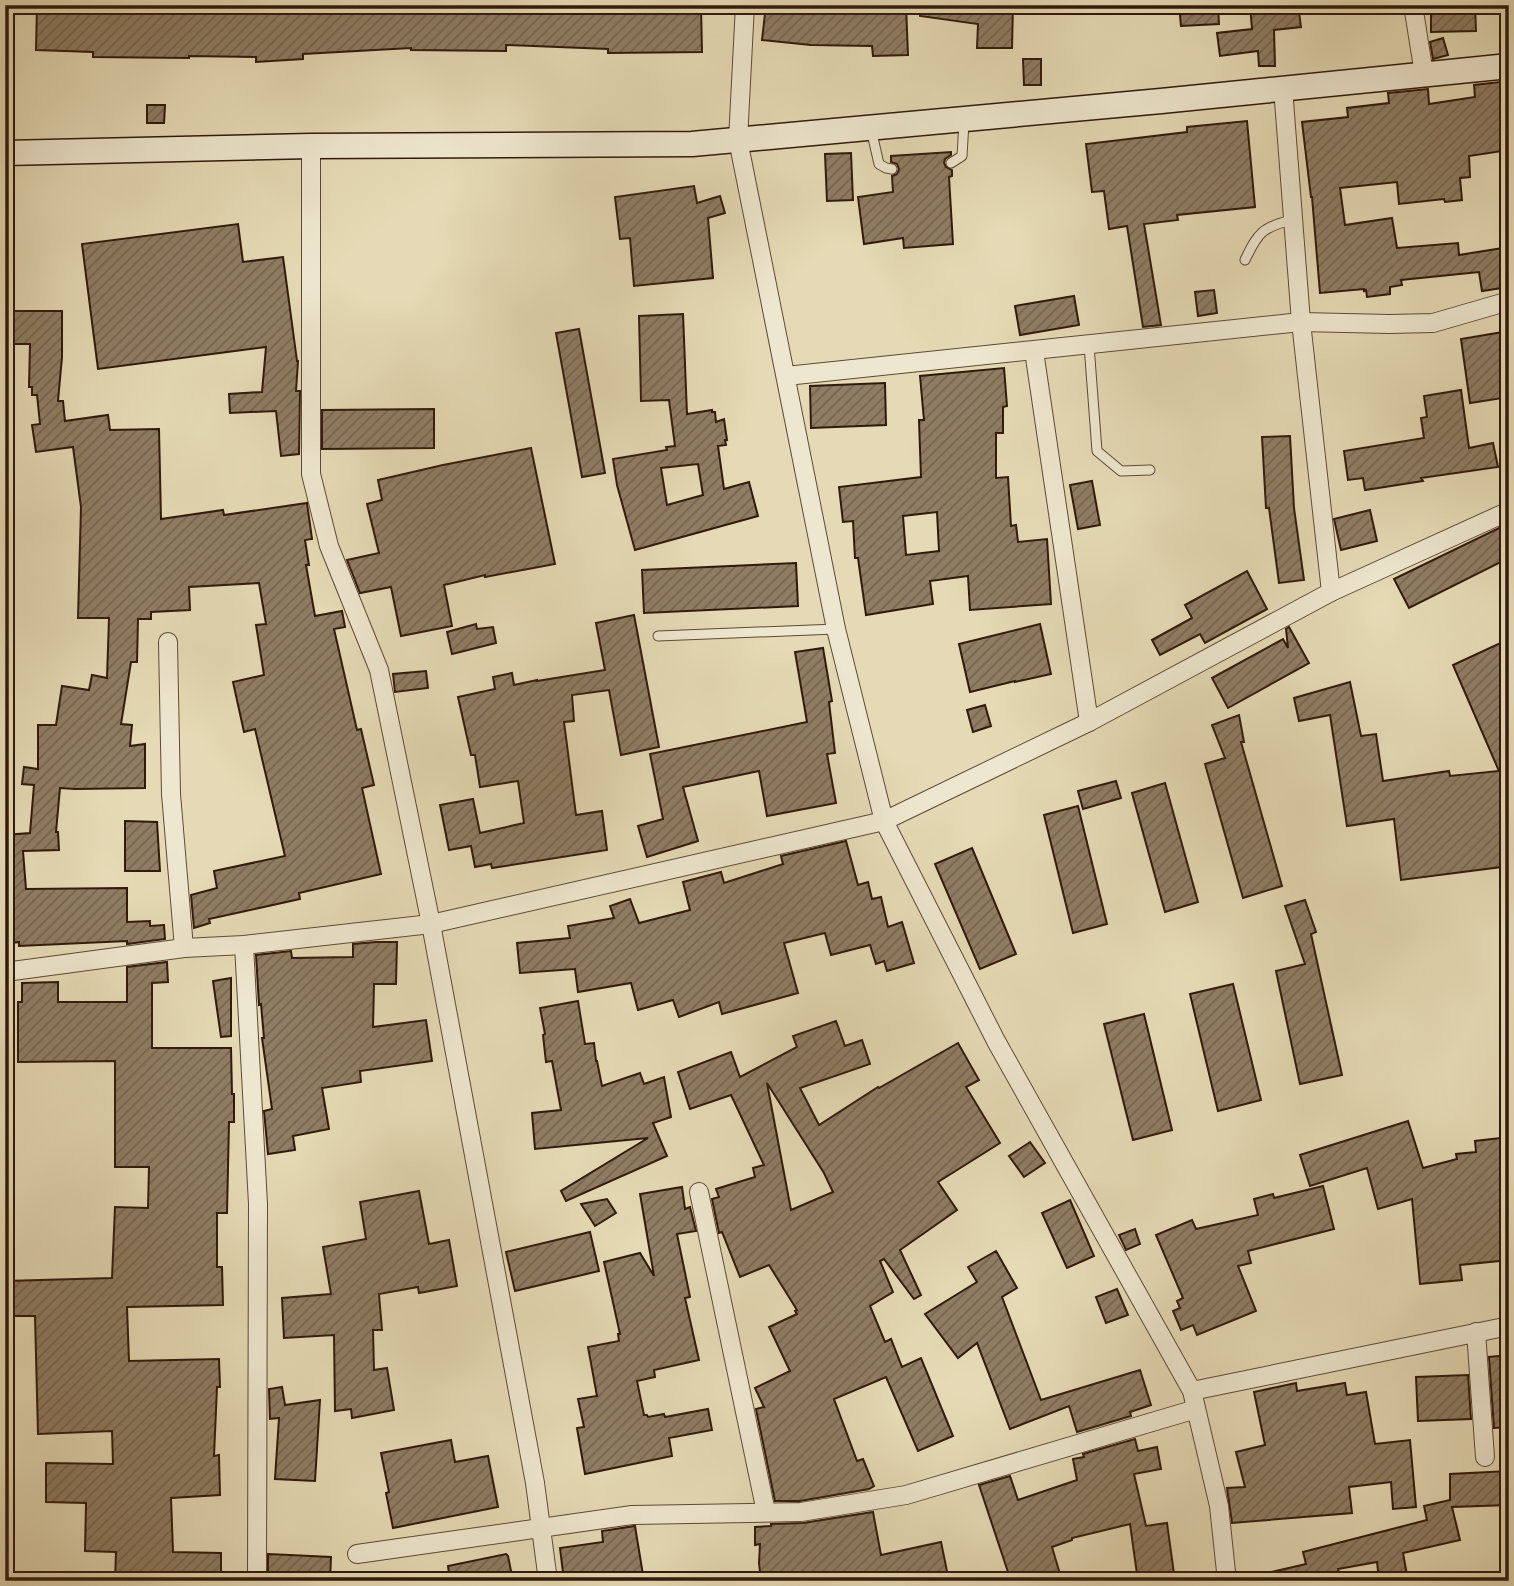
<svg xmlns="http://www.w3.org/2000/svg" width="1514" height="1586" viewBox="0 0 1514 1586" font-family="'IM FELL Double Pica',serif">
  <defs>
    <pattern id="building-hatch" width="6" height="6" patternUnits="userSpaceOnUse" patternTransform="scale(1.75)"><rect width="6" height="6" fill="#8f7d64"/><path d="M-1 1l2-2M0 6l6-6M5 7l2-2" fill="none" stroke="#756651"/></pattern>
  </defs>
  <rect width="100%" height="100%" fill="#e5dab5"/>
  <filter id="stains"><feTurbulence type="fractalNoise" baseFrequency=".00286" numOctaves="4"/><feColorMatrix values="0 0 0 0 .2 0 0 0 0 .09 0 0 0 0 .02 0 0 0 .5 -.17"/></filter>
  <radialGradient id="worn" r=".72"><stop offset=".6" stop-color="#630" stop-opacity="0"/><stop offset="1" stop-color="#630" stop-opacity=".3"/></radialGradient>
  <!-- building -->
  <g fill="url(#building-hatch)" stroke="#31190c" stroke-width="2" fill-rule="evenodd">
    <path d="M37,5H701L702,52L608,53V49L506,45V51L411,50V48L303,54V59L256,62V57L189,56V58L93,57V52L36,50Z"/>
    <path d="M766,5H906L908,55L873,56L872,46L811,45L762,40Z"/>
    <path d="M920,5H1013L1012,48H977L978,24L920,16Z"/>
    <path d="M1179,5H1218L1219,24L1181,26Z"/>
    <path d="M1250,5H1298L1301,27L1274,30L1275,66H1259L1258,51L1220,56L1217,33L1252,29Z"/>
    <path d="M1431,5H1475L1476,31L1431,32Z"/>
    <path d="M1443,38L1448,55L1433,59L1430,42Z"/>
    <path d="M1023,59H1041V85H1024Z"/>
    <path d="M1509,81V150L1469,156L1470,177L1460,178L1462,200L1445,202L1444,199L1399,204L1397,182L1340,188L1345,225L1392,218L1397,248L1458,243L1459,255L1509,247V287L1482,291L1479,272L1401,280L1402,285L1390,287V294L1367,297L1366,290L1364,291V289L1320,293L1312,197H1311L1302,122L1348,117L1347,108L1389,103L1388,93L1428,89L1429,104L1475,97L1474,85Z"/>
    <path d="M147,105H165L164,123H147Z"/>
    <path d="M1247,121L1255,207L1177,215L1178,220L1144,224L1161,325L1143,327L1127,226L1109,229L1104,191L1092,192L1086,144L1187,132V127Z"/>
    <path d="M951,152V155L945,159L944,163L946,167L952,170V176L949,177L953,244L904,248L903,238L864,244L858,197L893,192L892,176L897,174L899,169L897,164L891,162V156Z"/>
    <path d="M851,153L853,200L827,201L825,154Z"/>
    <path d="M694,186L697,203L720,196L725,213L708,218L713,278L634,286L630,238L620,239L615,197Z"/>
    <path d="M238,224L243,262L283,257L297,361H298L296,391H300L299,454L281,456L276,411L230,413L229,394L262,392L266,347L98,369L82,244Z"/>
    <path d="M1214,290L1217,313L1198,316L1195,292Z"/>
    <path d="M1074,296L1079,325L1020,335L1015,306Z"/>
    <path d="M5,311H62V357L58,401H63L65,421L108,415L110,430L159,429L161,519L223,510L224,515L307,503L312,539L305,540L309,565H306L315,616L342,611L345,627L334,629L357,730L361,729L374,785L362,788L381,874L299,893L300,899L209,919L210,923L194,928L191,895L217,888L214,871L285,856L255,729L244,732L233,682L264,675L256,625L266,624L259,583L189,587L190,610L151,612V619H138L137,662H131L121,724L132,725L130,746L145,744V788L75,789L60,788L56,832H58L59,850L23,851L26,889L127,888V922L150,921V926L164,925L165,939L127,944V941L19,946V942L5,944V835L30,833L34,785L22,784L24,767L38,769V725H56L62,686L89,690L92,675L107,678L109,618H78L81,507L73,447L36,452L32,425L40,424L37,395H32V387H29L30,344H5Z"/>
    <path d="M683,314L687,414L712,410V412H715L716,422L724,419L727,440H725L726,445L718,446L724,489L749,482L758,516L635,550L617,485L613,459L667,450L666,447L675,446L669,400L641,401L639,316ZM698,464L703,495L667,505L661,468Z"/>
    <path d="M579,329L605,473L582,477L556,333Z"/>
    <path d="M1503,332L1509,370V397L1470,403L1461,339Z"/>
    <path d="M1004,368L1007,406L1003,407V433H996V478L1008,477L1011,526L1016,525L1018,542L1047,539L1051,604L970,610L968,576L930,581L933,604L866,615L858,558H855L853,521L843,522L839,487L921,477L919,420H924L920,376ZM937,512L939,551L906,555L903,516Z"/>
    <path d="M885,383L886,425L811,428L810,386Z"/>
    <path d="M1461,390L1469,448L1493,443L1498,467L1421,478L1423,481L1365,490L1363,478L1348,480L1344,451L1424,438L1421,418L1427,417L1424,396Z"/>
    <path d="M434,409V448L322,449V410Z"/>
    <path d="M1290,436L1294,508L1304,580L1279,583L1269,508H1266L1262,437Z"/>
    <path d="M531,448L555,564L485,577V575L444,585L452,626L401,636L391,587L360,593L347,560L379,553L367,504L382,500L378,480L443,465Z"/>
    <path d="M1092,481L1100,525L1078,529L1070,485Z"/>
    <path d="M1370,510L1377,541L1341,550L1334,519Z"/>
    <path d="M1501,527L1509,543V558L1409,608L1394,579Z"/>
    <path d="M796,563L798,606L644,613L642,570Z"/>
    <path d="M1247,571L1267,609L1205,643L1200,634L1160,655L1152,640L1192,618L1185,605Z"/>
    <path d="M634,615L659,747L621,755L609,690L572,695L574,721L564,722L576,815L602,811L607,850L492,868L491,864L475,867L471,846L449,850L440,805L473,799L480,833L524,823L518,781L480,787L475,755H471L458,697L495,689L493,677L512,673L514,685L537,680V681L605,670L596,623Z"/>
    <path d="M476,624L477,629L493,627L496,643L452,654L447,632Z"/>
    <path d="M1040,624L1051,674L1015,682V681L970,692L959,644Z"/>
    <path d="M1289,627L1309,663L1228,708L1212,678L1283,639L1288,648L1286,629Z"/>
    <path d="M1509,639V866L1401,880L1394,819L1347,826L1330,715L1299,721L1294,698L1350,682L1361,736L1376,734L1383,781L1449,771L1450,776L1499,771L1453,665Z"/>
    <path d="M823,648L832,701L829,702L835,753L827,754L836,803L767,816L759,771L683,787L698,841L647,857L638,826L663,819L650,754L807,722L795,652Z"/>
    <path d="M426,671L428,688L395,692L393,674Z"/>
    <path d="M985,705L991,726L973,732L967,710Z"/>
    <path d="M1239,715L1244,742H1241L1282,886L1243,898L1205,764L1225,758L1212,725Z"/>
    <path d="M1116,781L1121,798L1083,809L1078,791Z"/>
    <path d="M1165,783L1198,902L1165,912L1132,793Z"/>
    <path d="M1078,806L1107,924L1073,933L1044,815Z"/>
    <path d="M125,821L157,822L160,871H125Z"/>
    <path d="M846,841L858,885L868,882L872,899L881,897L888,927L902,922L914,963L887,971L884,961L876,964L870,945L831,955L825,933L784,943L798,993L722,1014L719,1002L679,1017L673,1000L638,1010L631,983L578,992L575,969L520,973L517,943L570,938L568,926L614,918L610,906L630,899L639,923L690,910L683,882L721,872L724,883L783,864L781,856Z"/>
    <path d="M972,848L1016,954L980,969L935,864Z"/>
    <path d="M1305,900L1316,932L1311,934L1342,1075L1300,1084L1276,971L1305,964L1285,906Z"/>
    <path d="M376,942H397L396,984H374L373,1027L426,1020L432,1061L360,1071L361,1082L322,1088L329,1129L293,1136L295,1150L268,1154L264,1111L272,1109L262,1038H264L261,1004L259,1005L256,955L291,951L292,958L353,957V944Z"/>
    <path d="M167,962L168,982L152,983V1048H231L232,1094H234V1122H229L227,1213H217V1267H222L223,1305L127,1307L129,1361L219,1359L220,1387H217L214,1456L219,1455L220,1495L171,1498L173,1552L221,1553V1581H115L116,1552L85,1551L86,1503L46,1502V1463L113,1464L112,1431L38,1434L35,1316H5V1281L112,1278L115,1207L148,1208L149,1167H115V1061L18,1062V1002H22V983L58,982V1002H127V967Z"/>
    <path d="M231,978V1036L221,1037L213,981Z"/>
    <path d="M1233,984L1261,1100L1218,1111L1190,994Z"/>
    <path d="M578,1001L585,1044L594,1043L596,1061H597L602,1086L640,1073L644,1084L664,1077L671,1117L653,1123L667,1156L566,1201L561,1191L648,1138L535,1149L532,1113L561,1110L552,1061L546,1062L543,1035L545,1034L540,1008Z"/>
    <path d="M1144,1014L1172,1130L1133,1140L1104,1024Z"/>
    <path d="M836,1021L845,1046L862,1040L870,1064L800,1088L819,1125L878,1087L879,1088L958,1043L979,1080L966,1087L1000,1143L938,1182L957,1210L900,1250L921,1295L914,1299L884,1259L880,1261L893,1292L870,1306L885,1342L891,1339L902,1367L921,1358L953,1436L918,1451L886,1377L834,1399L857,1461L863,1459L874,1486L869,1489L800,1501H775L756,1409L764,1407L755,1388L790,1371L769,1327L797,1314L795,1311L797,1310L769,1265L740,1277L722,1232L719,1233L712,1199L719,1197L716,1189L755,1177L753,1168L764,1165L731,1095L690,1109L678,1072L731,1052L740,1077L797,1047L793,1036ZM767,1083L824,1173L833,1192L791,1210Z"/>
    <path d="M1408,1121L1423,1168L1457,1159L1456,1154L1476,1152L1475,1141L1509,1137V1260L1460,1265L1462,1280L1420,1284L1412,1199L1378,1209L1367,1168L1310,1186L1300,1155Z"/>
    <path d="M1030,1142L1045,1163L1024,1177L1009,1156Z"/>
    <path d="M1323,1186L1334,1229L1248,1251L1251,1263L1238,1266L1256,1311L1197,1335L1193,1325L1181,1330L1173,1311L1180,1308L1177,1301L1183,1298L1156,1235L1192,1220L1196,1229L1258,1215L1254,1199L1273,1194L1274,1198Z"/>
    <path d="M682,1187L685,1209L690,1207L696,1231L677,1234L690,1297L685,1298L699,1360L654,1370L655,1377L637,1381L644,1415H647L648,1417L664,1414L665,1417L708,1409L712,1430L669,1438L672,1456L585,1474L577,1428L584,1427L578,1399L597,1396L588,1347L619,1341L618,1334H620L604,1262L640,1253L654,1276L640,1194Z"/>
    <path d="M419,1191L429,1244L449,1240L457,1286L419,1293L418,1287L379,1294L382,1330H373L374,1370L387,1368L394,1410L352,1418L351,1409L335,1411L334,1335L284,1338L282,1298L331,1294L323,1247L366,1239L360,1202Z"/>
    <path d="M607,1199L616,1213L595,1226L581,1204Z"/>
    <path d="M1070,1200L1094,1256L1067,1268L1042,1213Z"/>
    <path d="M1135,1229L1140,1244L1126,1250L1119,1235Z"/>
    <path d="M590,1232L599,1271L515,1291L506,1252Z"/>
    <path d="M996,1251L1017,1288L1002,1297L1041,1400L1140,1370L1151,1405L1130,1412L1131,1416L1077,1432L1069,1406L1010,1429L977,1343L958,1358L925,1314L977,1282L968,1267Z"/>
    <path d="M1117,1289L1128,1315L1106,1323L1096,1297Z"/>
    <path d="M1509,1355V1427L1494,1428L1489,1357Z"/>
    <path d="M1468,1375L1471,1419L1418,1421L1416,1377Z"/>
    <path d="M1296,1383L1297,1391L1345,1383L1347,1395L1366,1392L1375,1444L1410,1440L1416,1507L1393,1509L1391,1482L1349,1487L1352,1513L1232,1523L1227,1488L1245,1487L1236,1452L1265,1445L1254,1392Z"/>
    <path d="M282,1387L285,1405L320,1400L315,1481L275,1479L279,1418L270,1419L269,1389Z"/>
    <path d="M1135,1439L1138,1451L1157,1447L1161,1469L1134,1474L1146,1526L1167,1523L1175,1581H1138L1130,1524L1072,1538V1540L1052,1547L1062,1581H1011L979,1485L1010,1476L1018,1500L1077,1480L1073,1459L1084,1457L1083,1454Z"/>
    <path d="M451,1440L455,1462L488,1456L498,1507L393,1528L386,1493L389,1492L381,1453Z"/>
    <path d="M1509,1471V1505L1452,1507L1460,1540L1403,1553L1407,1575L1379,1579L1377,1562L1338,1569L1339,1572L1326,1576L1327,1581H1264L1263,1574L1306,1564L1303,1552L1427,1520L1424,1506L1450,1500V1474Z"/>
    <path d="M873,1512L881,1555L941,1542L949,1581H761L759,1563L760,1544L755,1545V1527L771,1526V1524L803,1523Z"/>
    <path d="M635,1526L644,1581H564L560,1548L603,1542L602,1531Z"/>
    <path d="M268,1554L331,1557L330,1581H268Z"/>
    <path d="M506,1554L508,1556L513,1581H450L448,1566Z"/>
  </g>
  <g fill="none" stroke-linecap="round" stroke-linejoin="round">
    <defs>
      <g id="lane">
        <path d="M871,129L879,164L886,168L892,169"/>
        <path d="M951,163L962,156L964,122"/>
        <path d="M1245,260C1258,233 1262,227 1292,220"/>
        <path d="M1089,345L1097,451L1121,471L1150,470"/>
        <path d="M658,636L836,629"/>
      </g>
      <g id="street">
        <path d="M745,5L738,140L836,629L884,821L996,1041L1192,1391L1219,1506L1227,1581"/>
        <path d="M1413,5L1424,74"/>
        <path d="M1283,88L1301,322L1331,592"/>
        <path d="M311,146V474L329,546L379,670L431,924L535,1483L548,1581"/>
        <path d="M1034,351L1089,722"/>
        <path d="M786,376L1301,322L1389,324L1433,323L1509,301"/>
        <path d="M168,642L171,794L184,948"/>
        <path d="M244,945L258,1204L257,1581"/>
        <path d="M5,972L184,948L244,945L431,924L884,821L1089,722L1331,592L1509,511"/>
        <path d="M699,1192L766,1512"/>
        <path d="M1476,1332L1485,1457"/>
        <path d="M1192,1391L1509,1326"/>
        <path d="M357,1554L632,1515L801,1512L906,1495L1196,1409"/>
      </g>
      <path id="secondary" d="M5,153L311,146L692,144L1161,101L1509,66"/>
    </defs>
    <!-- lane casing -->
    <use href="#lane" stroke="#5e4936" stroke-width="11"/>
    <!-- street casing -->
    <use href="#street" stroke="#5e4936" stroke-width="20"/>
    <!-- secondary casing -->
    <use href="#secondary" stroke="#31190c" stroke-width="27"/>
    <!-- lane -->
    <use href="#lane" stroke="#eee7cf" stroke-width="9"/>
    <!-- street -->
    <use href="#street" stroke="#eee7cf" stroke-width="18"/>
    <!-- secondary -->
    <use href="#secondary" stroke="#eee7cf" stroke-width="24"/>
  </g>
  <!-- margin -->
  <rect width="1514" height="1586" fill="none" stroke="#e5dab5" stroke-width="28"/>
  <rect x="7" y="7" width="1500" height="1572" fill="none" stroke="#31190c" stroke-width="3.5"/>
  <rect x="14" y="14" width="1486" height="1558" fill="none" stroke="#31190c" stroke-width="2"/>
  <rect width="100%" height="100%" filter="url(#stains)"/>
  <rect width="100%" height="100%" fill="url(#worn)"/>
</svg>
